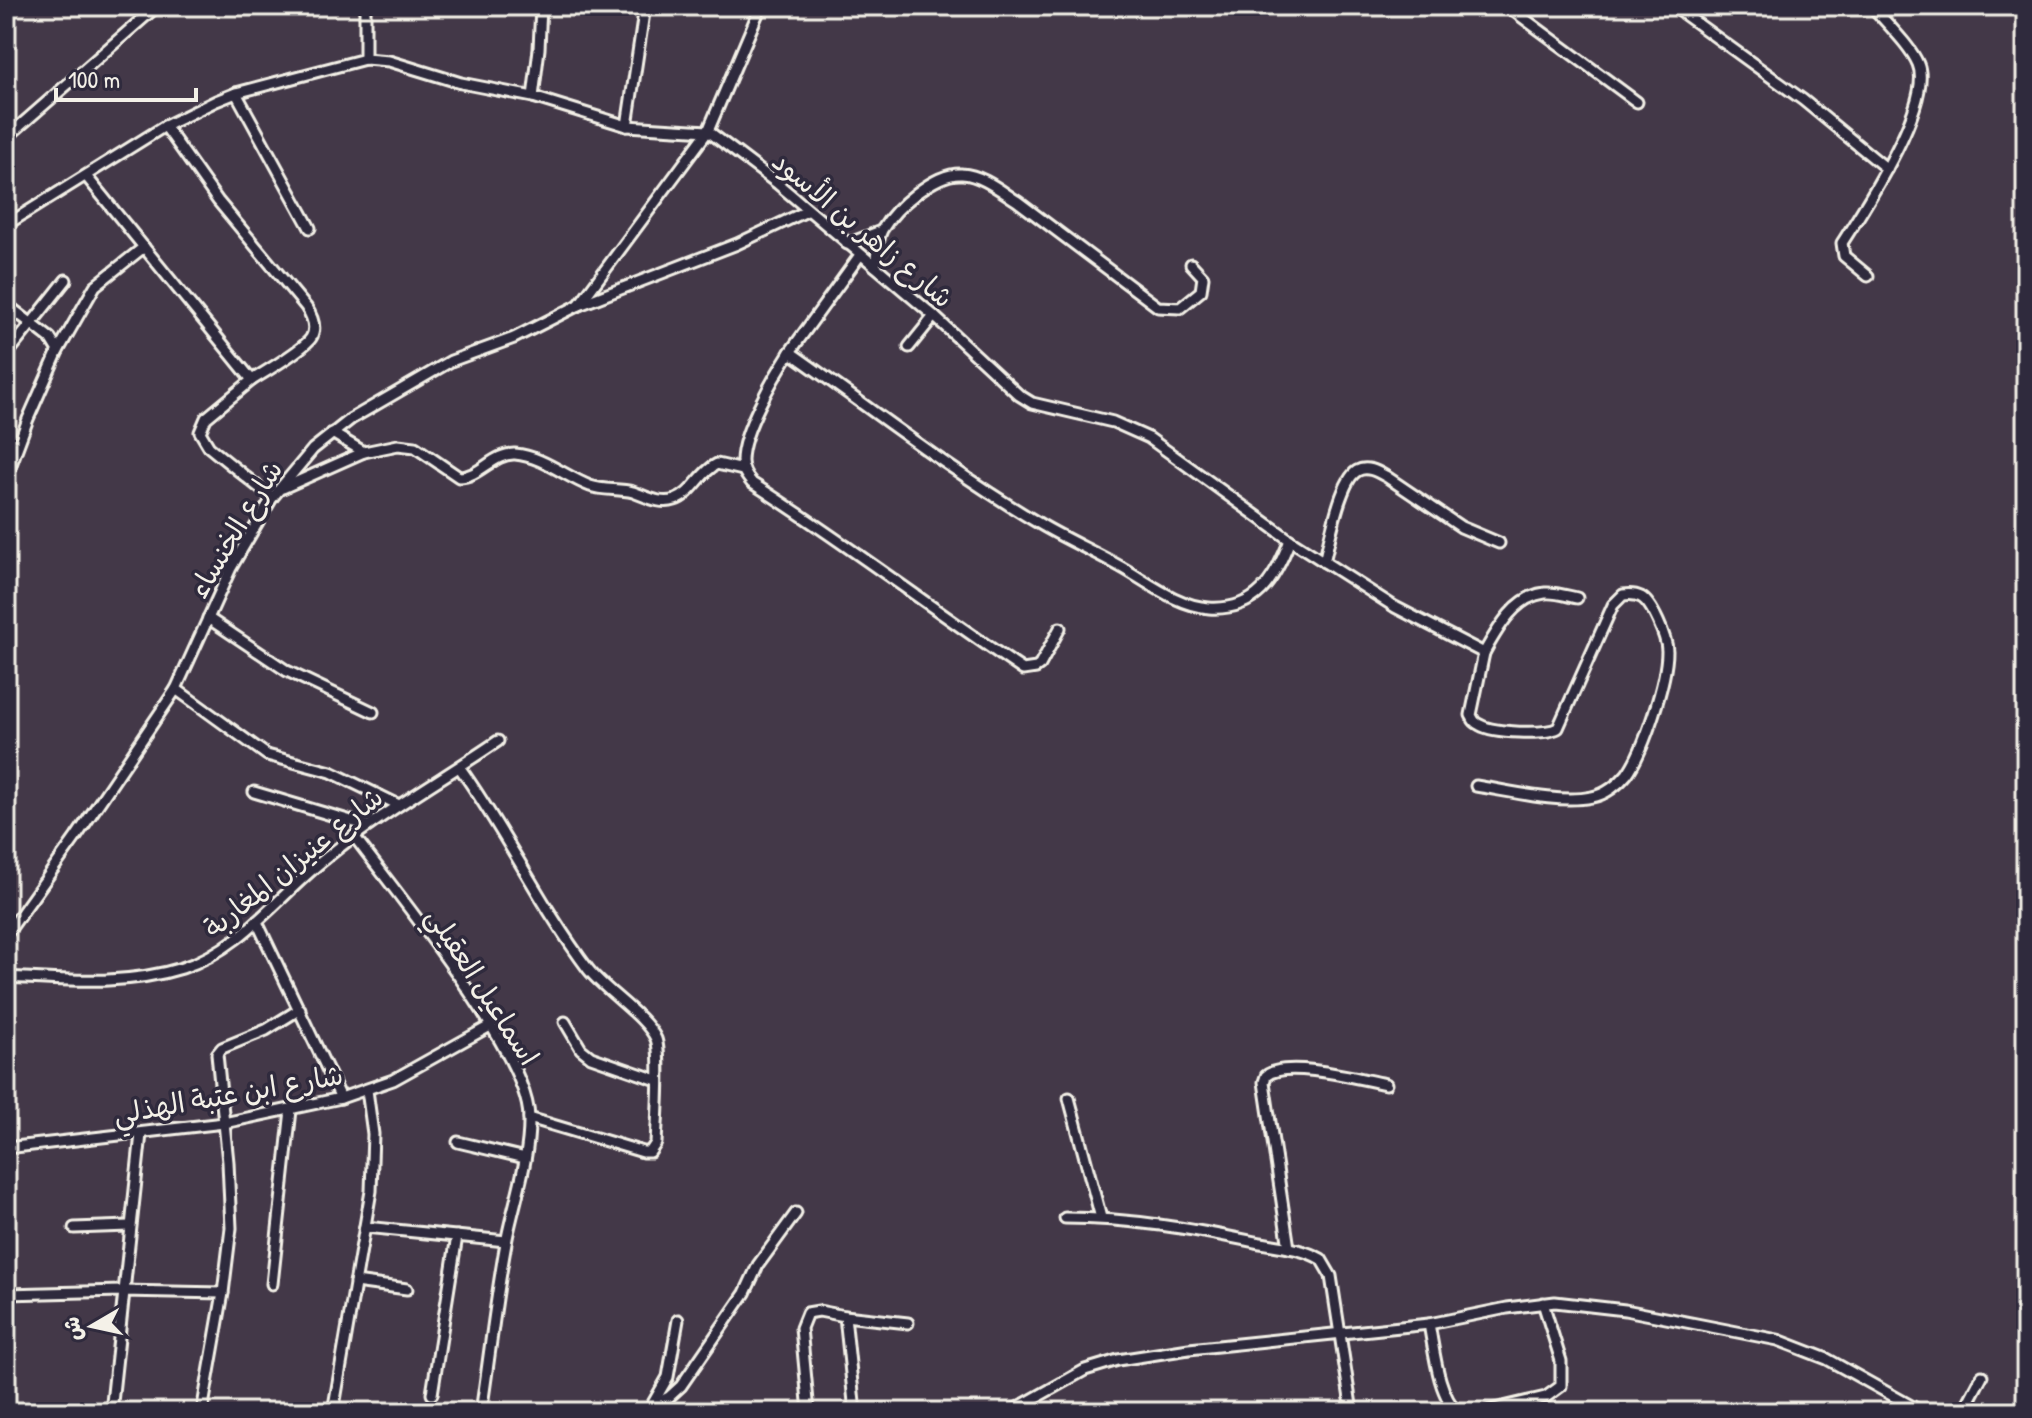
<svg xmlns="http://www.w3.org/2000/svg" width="2032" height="1418" viewBox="0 0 2032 1418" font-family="'Patrick Hand','Playpen Sans Arabic',sans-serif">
  <rect width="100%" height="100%" fill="#433848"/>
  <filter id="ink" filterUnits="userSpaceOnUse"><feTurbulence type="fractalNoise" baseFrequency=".0125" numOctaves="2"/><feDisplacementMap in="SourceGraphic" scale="16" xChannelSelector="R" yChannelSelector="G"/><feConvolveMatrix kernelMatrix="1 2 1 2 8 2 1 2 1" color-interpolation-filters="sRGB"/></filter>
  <g filter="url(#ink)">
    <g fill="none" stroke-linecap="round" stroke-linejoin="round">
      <defs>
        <g id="street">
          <path d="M365,6V59"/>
          <path d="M1507,6L1637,102"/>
          <path d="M1673,6L1803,100L1887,169"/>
          <path d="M236,93L310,228"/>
          <path d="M533,97L539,49L541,6"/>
          <path d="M165,126L218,201L306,307C312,316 317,328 311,338C304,349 265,372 252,380"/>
          <path d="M627,126L645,6"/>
          <path d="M6,138L157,6"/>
          <path d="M86,176L252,380L206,418L200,432L209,447L272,498"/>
          <path d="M6,225L165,126L216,101L236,93L365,59L389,61L461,83L533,97L627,126L708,131L778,184L934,316L1019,395L1032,403L1113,422L1149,438L1290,540C1275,579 1257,611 1209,608C1177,606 1148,582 1121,567C1095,552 1067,540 1040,524C953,473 873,410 790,352L860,255"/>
          <path d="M847,244L881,231"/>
          <path d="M875,266C877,256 877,239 882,230C895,208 935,172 962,174C982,175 1001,191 1017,201L1158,307L1180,308L1201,291L1203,277L1191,264"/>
          <path d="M1868,276L1844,256L1842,243C1863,210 1934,102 1918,64C1910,45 1885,22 1872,6"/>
          <path d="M6,304L50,338L58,351"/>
          <path d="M579,305L708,131L761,6"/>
          <path d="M909,347L934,316"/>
          <path d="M6,351L12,348L66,280"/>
          <path d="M790,352C774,377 742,431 742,461C742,470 746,476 752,483C845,542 932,609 1023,670L1036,668L1040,665L1060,628"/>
          <path d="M332,433L364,452L398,445L415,447L459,477C480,477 493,453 515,454C542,456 566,477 590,486C604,491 619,488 633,492C647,497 661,505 675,500C693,494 700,472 717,464L743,470"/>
          <path d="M6,478L28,419L58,351L95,286L144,247"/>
          <path d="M283,488L364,452"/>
          <path d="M1290,540L1395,607L1484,653L1471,715C1474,721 1474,722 1480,725C1494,733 1545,735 1558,728L1613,605L1623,595C1629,594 1635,594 1641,597C1652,603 1667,638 1667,651C1667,680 1644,751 1627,774C1619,784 1605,795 1592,797C1559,804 1509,791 1476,786"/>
          <path d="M1324,562C1329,543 1340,481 1357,471C1367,465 1378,472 1387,477L1461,527L1499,543"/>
          <path d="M208,618L287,671L373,712"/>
          <path d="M1484,653C1497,630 1515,596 1545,593C1556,592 1567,596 1577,598"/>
          <path d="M176,689L267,755L331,772L399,805"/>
          <path d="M460,768C506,832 540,905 588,969C605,991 646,1016 656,1039C662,1055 657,1122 656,1143L650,1152H643L529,1118"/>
          <path d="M254,792L368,826"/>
          <path d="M354,836C397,894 528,1052 529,1118C530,1157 515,1199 507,1238C496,1295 490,1354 481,1412"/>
          <path d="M257,922L341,1098"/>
          <path d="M6,935L76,837L176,689L231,568L272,498L313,449L351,419L451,361L514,338L579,305L737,244L807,211"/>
          <path d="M6,977C65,980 125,986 182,968C242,949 279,895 326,858C380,814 441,780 498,741"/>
          <path d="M565,1022L581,1049L591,1057L657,1080"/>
          <path d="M1069,1098L1101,1218"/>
          <path d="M458,1142L525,1158"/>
          <path d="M6,1148L224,1123L341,1098L393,1080L490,1026"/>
          <path d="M1065,1218C1130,1218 1192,1229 1255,1242C1277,1246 1302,1248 1321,1259L1331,1276L1352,1412"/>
          <path d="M365,1227L506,1241"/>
          <path d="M74,1228L129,1226"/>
          <path d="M1289,1248L1264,1082L1266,1076C1284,1059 1361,1079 1386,1084"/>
          <path d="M355,1282L407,1289"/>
          <path d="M272,1284L291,1110"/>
          <path d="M6,1294L122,1291L223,1293"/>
          <path d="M845,1316L908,1323"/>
          <path d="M1429,1324C1434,1349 1438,1396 1458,1412"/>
          <path d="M432,1394L457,1236"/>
          <path d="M653,1405L669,1397L681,1386L745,1293L758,1265L796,1213"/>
          <path d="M111,1412L141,1134"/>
          <path d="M202,1412L223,1293L231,1228L228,1162L217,1054L222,1048L266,1030L300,1009"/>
          <path d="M333,1412L371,1191L373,1134L367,1090"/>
          <path d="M648,1412L668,1377L678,1320"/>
          <path d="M809,1412L801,1328L807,1313L819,1311L845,1316L855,1412"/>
          <path d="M1010,1412L1085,1370L1118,1360L1189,1349L1429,1324L1507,1308L1555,1302L1625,1310L1778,1340L1827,1359L1922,1412"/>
          <path d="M1482,1412L1546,1397L1561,1386V1361L1543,1303"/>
          <path d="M1963,1412L1982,1376"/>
        </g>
      </defs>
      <!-- street casing -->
      <use href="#street" stroke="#f4f1e8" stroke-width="15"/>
      <!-- street -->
      <use href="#street" stroke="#2f2a3d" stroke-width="9"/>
    </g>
  </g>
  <g text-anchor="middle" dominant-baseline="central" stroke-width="7" stroke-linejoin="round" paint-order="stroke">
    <!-- street labels -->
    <g font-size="28" fill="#f4f1e8" stroke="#2f2a3d">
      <text transform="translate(863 229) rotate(40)">شارع زاهر بن الأسود</text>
      <text transform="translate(235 529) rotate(-59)">شارع الخنساء</text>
      <text transform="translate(293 862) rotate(-39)">شارع عنيزان المغاربة</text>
      <text transform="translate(483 986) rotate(57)">اسماعيل العقيلي</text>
      <text transform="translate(228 1094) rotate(-10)">شارع ابن عتبة الهذلي</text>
    </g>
  </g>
  <!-- margin -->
  <rect width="2032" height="1418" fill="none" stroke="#2f2a3d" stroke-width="32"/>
  <rect x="16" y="16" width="2000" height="1386" fill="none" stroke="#f4f1e8" stroke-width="3" filter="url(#ink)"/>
  <!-- north arrow -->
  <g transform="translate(92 1326) rotate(261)" stroke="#2f2a3d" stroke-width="6" paint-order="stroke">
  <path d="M0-6L14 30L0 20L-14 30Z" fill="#f4f1e8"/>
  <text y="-12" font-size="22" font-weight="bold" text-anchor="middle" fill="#f4f1e8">ش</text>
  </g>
  <!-- scale -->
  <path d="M56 88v12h140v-12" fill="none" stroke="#f4f1e8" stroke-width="4"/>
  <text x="68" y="88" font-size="24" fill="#f4f1e8" stroke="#2f2a3d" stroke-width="6" paint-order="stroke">100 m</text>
</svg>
